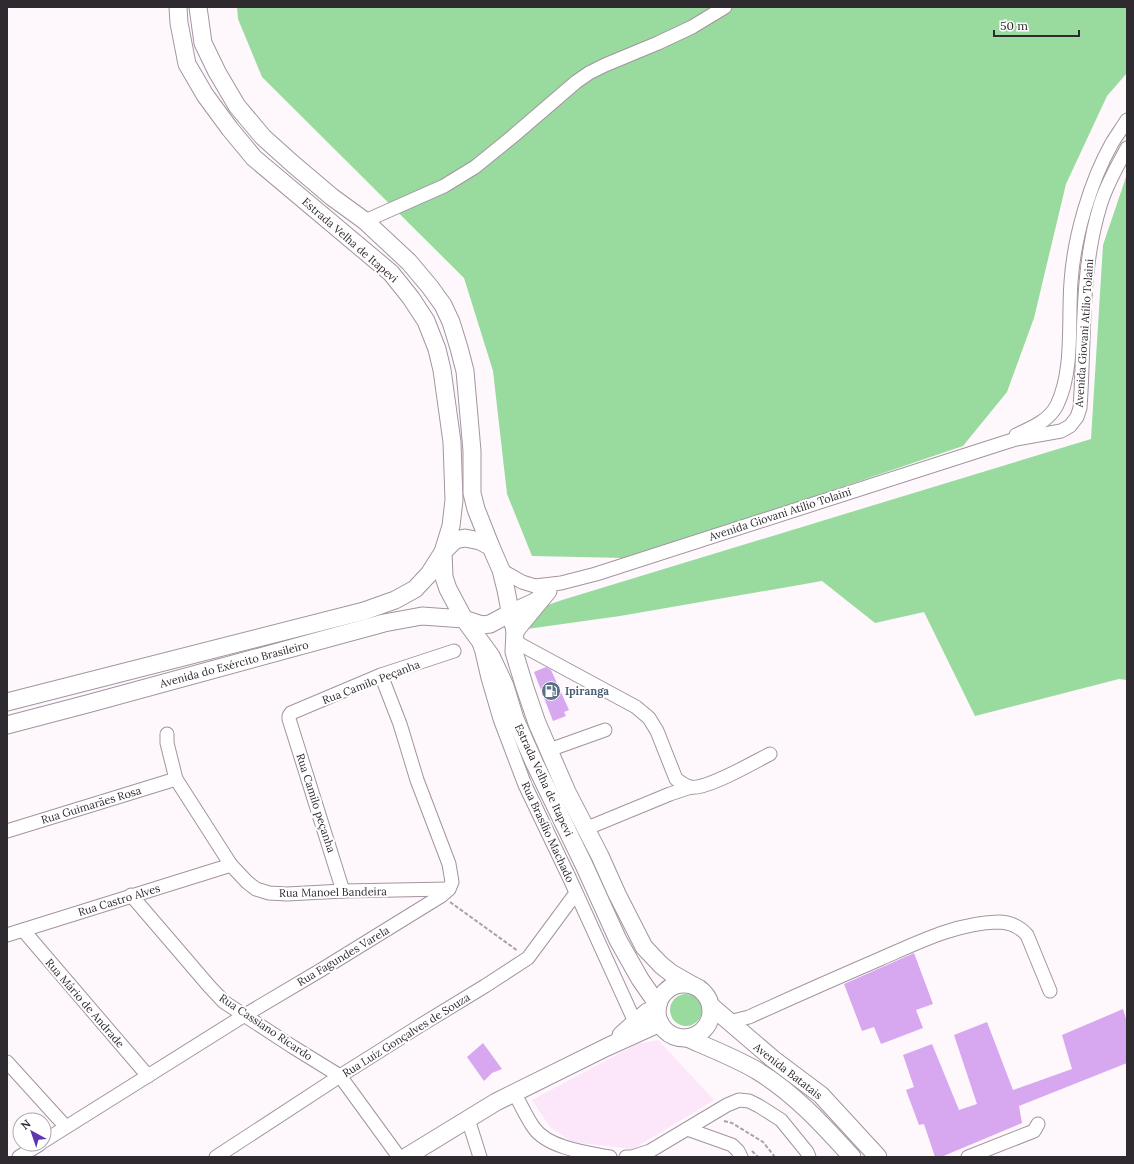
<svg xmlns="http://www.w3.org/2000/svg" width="1134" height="1164" viewBox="0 0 1134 1164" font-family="Lora,serif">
  <rect width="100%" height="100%" fill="#fef8fd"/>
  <!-- built -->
  <path fill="#fce6fa" d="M658,1040L714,1100L633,1149L572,1142L550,1127L532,1100L637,1044Z"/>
  <!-- green -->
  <g fill="#99db9e">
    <path d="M237,7H1127V73L1107,96L1066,184L1034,318L1007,392L963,446L780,508L624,558L532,556L507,494L493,371L464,278L262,77L238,19Z"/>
    <path d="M1127,174V680L1119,679L975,716L924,612L875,623L822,581L620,616L527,629L545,606L562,600L1091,439L1103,245Z"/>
    <circle cx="686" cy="1010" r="16"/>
  </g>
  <!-- building -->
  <g fill="#d7a7ef">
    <path d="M546,667L551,670L569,710L564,712L566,716L553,721L534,672Z"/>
    <path d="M914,953L933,1004L916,1010L923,1028L881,1044L874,1027L862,1031L844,984Z"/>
    <path d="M1123,1009L1127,1022V1063L1019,1106L1022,1123L941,1157H935L924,1124L919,1125L906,1090L914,1087L903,1055L932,1044L959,1110L977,1104L954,1035L987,1022L1013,1090L1072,1069L1062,1035Z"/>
    <path d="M483,1043L502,1069L492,1073L484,1081L467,1057Z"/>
  </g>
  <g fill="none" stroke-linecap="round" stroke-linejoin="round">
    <defs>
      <g id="minor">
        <path d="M365,221L444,186L475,167L512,137L576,82L589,73L605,65L658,43L692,27L725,7"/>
        <path d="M1016,435C1031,428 1049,421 1057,405C1074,370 1068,321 1071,282C1074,237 1090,182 1112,143C1117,135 1122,128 1127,120"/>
        <path d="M501,570L522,582L535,586L561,583L596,574L1000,444L1016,439L1061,431L1070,426L1077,417L1080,408C1085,340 1080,271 1100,206C1106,185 1117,167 1127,148"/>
        <path d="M510,611L534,600L542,594"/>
        <path d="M514,641L636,707L649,718L657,731L676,779C680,782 684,785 689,787C705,791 754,762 770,754"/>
        <path d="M480,646L482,652L488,678L500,719L525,785L569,877L635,1022"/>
        <path d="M167,734V743L176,779L231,865L247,882L256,889L269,893L287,894L343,891L449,889"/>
        <path d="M549,750L605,730"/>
        <path d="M585,829L670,794L691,787"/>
        <path d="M7,831L176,779"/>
        <path d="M343,891L289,719V716L291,713L381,675L454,651"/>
        <path d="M131,895L209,986L224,1002L293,1047L340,1076L399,1157"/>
        <path d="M23,930L148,1076"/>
        <path d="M7,935L231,865"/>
        <path d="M729,1022L749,1017C793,997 836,978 880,959C917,943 956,923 998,922C1010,922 1019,926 1027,935L1050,991"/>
        <path d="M7,1062L66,1127"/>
        <path d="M514,1093C521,1104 526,1117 534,1128C548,1148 588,1153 610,1157"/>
        <path d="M468,1119L480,1157"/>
        <path d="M687,1129L732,1145L738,1151L741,1157"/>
        <path d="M44,1141L245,1015L321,970L441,896L449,889L452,882L449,864L417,780L400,724L381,675"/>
        <path d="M19,1157L40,1144"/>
        <path d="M216,1157L340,1076L421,1025L485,986L528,958L576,893"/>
        <path d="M626,1157H632L650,1151L727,1105L739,1100L749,1101L759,1106L781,1120L807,1152L809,1157"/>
        <path d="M968,1157L1034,1131L1038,1124"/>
      </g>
      <g id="major">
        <path d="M198,7L203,43L217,72L237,106L263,137L293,164L332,197L365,221L409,262L430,287L443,305L451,322L459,348L465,371L472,451V493L476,509L491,547"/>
        <path d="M510,611L515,631L514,652L525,688L537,723L567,792L600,856L617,894L644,947L661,965L671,973L692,985"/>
        <path d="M515,631L548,591"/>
        <path d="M7,702L364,611L395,600L415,589L429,574L443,552L451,526L454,500L452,442L442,370L437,349L426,321L411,298L391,273L254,158L230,129L205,95L187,64L179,23L178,7"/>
        <path d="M7,725L87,704L384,623L422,616L464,619L482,625L490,624L505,616L510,611L506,590L501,570L491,547L480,541L465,538L455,540L443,552L444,577L448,589L464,619L491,656L505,686L515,719L534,762L584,865L618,940L640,979L658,1005"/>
        <circle cx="684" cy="1011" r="27"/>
        <path d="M711,1006L773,1059L821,1095L878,1157"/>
        <path d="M621,1035L647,1012L657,1009"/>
        <path d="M687,1038C710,1048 735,1058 756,1070C794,1093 823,1125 852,1157"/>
        <path d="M406,1157L496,1102L607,1047L660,1023"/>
      </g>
    </defs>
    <!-- minor casing -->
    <use href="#minor" stroke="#a294a0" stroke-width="15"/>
    <!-- major casing -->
    <use href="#major" stroke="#a294a0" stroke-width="19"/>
    <!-- path -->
    <g stroke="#a9a3a8" stroke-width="2" stroke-dasharray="4 2" stroke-linecap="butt">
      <path d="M450,902L518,951"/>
      <path d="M724,1121L732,1123L763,1142L775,1157"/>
      <path d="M752,1151L758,1157"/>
    </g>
    <!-- minor -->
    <use href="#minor" stroke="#fff" stroke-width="13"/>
    <!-- major -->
    <use href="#major" stroke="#fff" stroke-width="17"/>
  </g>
  <!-- icons -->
  <defs>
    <symbol id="fuel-disc" viewBox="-11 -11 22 22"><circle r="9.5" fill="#5c6f8a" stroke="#fff"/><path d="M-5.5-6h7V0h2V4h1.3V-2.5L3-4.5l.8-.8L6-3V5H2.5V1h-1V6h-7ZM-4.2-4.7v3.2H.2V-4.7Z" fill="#fff"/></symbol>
  </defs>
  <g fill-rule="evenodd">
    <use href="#fuel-disc" x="540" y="680" width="22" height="22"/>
  </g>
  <g text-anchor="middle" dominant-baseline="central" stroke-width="4" stroke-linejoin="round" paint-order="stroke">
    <!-- street labels -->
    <g font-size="11" fill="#2f2a2f" stroke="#fff">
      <text transform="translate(350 240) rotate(41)">Estrada Velha de Itapevi</text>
      <text transform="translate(1084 333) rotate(-86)">Avenida Giovani Atílio Tolaini</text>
      <text transform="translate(780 514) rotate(-18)">Avenida Giovani Atílio Tolaini</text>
      <text transform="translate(234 664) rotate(-15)">Avenida do Exército Brasileiro</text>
      <text transform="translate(371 682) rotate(-21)">Rua Camilo Peçanha</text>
      <text transform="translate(544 780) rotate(65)">Estrada Velha de Itapevi</text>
      <text transform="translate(316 803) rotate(72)">Rua Camilo peçanha</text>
      <text transform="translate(91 805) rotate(-17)">Rua Guimarães Rosa</text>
      <text transform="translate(548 832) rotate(65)">Rua Brasílio Machado</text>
      <text transform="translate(333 892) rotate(-1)">Rua Manoel Bandeira</text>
      <text transform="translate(119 900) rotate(-17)">Rua Castro Alves</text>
      <text transform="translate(343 956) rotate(-31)">Rua Fagundes Varela</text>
      <text transform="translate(85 1003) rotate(49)">Rua Mário de Andrade</text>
      <text transform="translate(266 1027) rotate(34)">Rua Cassiano Ricardo</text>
      <text transform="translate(406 1035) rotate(-32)">Rua Luiz Gonçalves de Souza</text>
      <text transform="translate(788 1071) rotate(38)">Avenida Batatais</text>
    </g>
    <!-- service labels -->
    <g font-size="11" font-weight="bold" fill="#4e5e75" stroke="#fff" text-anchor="start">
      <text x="565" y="691">Ipiranga</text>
    </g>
  </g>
  <!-- border -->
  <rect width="1134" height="1164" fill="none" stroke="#2f2a2f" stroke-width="16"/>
  <!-- north arrow -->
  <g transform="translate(32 1132) rotate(320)"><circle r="19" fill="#ffffff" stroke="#acaaac"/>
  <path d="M0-3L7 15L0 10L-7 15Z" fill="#5c37af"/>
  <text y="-6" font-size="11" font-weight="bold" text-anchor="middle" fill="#2f2a2f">N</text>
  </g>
  <!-- scale -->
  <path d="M994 30v6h85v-6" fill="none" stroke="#2f2a2f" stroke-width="2"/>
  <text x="1000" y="30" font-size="12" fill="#2f2a2f" stroke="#ffffff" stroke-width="3" paint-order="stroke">50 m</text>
</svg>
